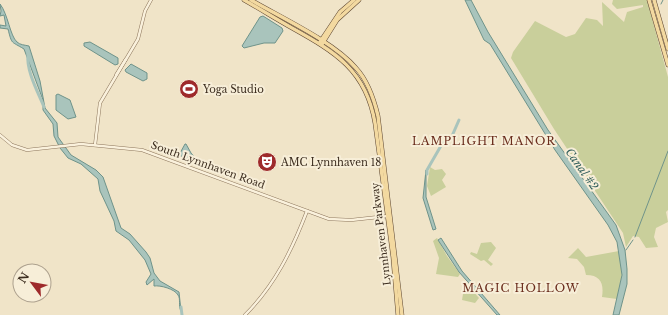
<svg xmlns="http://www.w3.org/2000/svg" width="668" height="315" viewBox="0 0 668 315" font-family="'Libre Baskerville',serif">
  <rect width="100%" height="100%" fill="#f0e4c8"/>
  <!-- green -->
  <g fill="#c9cf9b">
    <path d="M613,0H647L668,77V210L666,212L668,222L656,228L654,237L658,247L646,248L639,237L633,236L626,247L623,233L554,129L511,58L513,52L535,21L566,37L575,34L586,18L597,20L603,26L602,2L624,22L627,12L643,7V5L617,9L612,4Z"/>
    <path d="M430,167L435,170L442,169L446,174L442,180L446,187L431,196L427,186Z"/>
    <path d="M437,238L447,256L460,274L458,277L436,274L439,258L433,241Z"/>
    <path d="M491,242L496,248L488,260L493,264L491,266L484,260L481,261L470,254L471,252L477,254L481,243Z"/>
    <path d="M578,248L586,257L619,251L622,274L617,299L602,297C604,284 601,275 586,275L584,267L577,259L568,258Z"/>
    <path d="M465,282L479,298L475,303L462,300Z"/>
  </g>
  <!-- water -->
  <g fill="#a9c4bc" stroke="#6f938a">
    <path d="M465,0H471L488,32L548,130L616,225L625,250L627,269V284L619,315H613L622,275L617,242L608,225L555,150L490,44L484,40Z"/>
    <path d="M0,4C8,14 10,36 17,42C20,45 25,45 29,46L40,81L45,108L57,123L58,137L71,155L96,170L103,177L121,228L130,234L146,252L150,258L154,273L160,281L179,292L181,311C178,306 181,299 178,295C175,289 160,285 154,286V279L147,285L146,282L151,274L145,260L129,240L116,231L114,221L100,191L98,179L81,164L68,158L60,148L54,136L53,124L43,110V100L24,49C11,41 12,45 8,29L0,28V25L6,26L4,15L0,16L1,11Z"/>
    <path d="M263,16L282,28L283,31L275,43H264L244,48L242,46L260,17Z"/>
    <path d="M90,42L118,58V64L115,65L84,46V43Z"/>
    <path d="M131,64L147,73V79L143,81L126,72L125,70Z"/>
    <path d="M58,94L70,100L76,117L68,119L56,110V95Z"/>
    <path d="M185,144H186L191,153L203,167L179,155Z"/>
    <path d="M426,170V197L436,229L433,230L423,198Z"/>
    <path d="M441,238L462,271L500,315H497L459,272L438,240Z"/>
  </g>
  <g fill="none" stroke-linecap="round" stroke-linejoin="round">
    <!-- stream -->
    <g stroke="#6f938a" stroke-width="1">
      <path d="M661,4L663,0"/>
      <path d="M635,237L668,151"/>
      <path d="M626,250L633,240"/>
    </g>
    <!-- river -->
    <g stroke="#a9c4bc" stroke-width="3">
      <path d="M28,54C26,71 38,92 44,107"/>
      <path d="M427,174V170L442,144L452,136L459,120"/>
      <path d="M181,307L182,315"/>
    </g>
    <defs>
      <g id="minor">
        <path d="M116,75L126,59"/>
        <path d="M0,135L12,145L27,150L81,144L142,150L329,219L351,220L388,216"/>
        <path d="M95,145L100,103L138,39L145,11L151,0"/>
        <path d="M245,315C275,285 292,250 307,211"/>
      </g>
      <g id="major">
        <path d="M244,0C260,9 276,19 292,28C335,52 366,70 375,123L393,257L398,315"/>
        <path d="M251,0C282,18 334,42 356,68C368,81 374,99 378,116L402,315"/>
        <path d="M649,0L668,65"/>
        <path d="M654,0L668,49"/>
        <path d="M320,42L340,12L354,0"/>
        <path d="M322,44L337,20L359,0"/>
      </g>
    </defs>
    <!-- minor casing -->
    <use href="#minor" stroke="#8d765c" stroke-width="3.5"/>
    <!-- major casing -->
    <use href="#major" stroke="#5b4430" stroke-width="4.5"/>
    <!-- minor -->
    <use href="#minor" stroke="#faf1dc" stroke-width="2.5"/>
    <!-- major -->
    <use href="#major" stroke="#f3d9a0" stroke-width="3.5"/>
  </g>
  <!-- icons -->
  <defs>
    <symbol id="stadium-disc" viewBox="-11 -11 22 22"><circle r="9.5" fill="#9e2a2b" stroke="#f7eed8"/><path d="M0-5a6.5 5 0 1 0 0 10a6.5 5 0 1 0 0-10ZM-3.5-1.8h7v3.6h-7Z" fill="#fff"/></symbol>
    <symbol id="theatre-disc" viewBox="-11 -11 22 22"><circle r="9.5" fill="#9e2a2b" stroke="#f7eed8"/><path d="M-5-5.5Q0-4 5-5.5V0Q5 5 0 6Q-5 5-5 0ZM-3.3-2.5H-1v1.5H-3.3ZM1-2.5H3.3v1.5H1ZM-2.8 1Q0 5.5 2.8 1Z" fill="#fff"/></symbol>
  </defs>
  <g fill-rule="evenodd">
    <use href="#stadium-disc" x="178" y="78" width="22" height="22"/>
    <use href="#theatre-disc" x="256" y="151" width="22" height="22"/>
  </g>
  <g text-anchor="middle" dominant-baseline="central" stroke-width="4" stroke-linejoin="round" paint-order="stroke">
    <!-- poi labels -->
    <g font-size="10" fill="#3d2e20" stroke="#f7eed8" text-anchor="start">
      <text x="203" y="89">Yoga Studio</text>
      <text x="281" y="162">AMC Lynnhaven 18</text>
    </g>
    <!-- street labels -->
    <g font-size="10" fill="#3d2e20" stroke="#f7eed8">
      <text transform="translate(208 165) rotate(20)">South Lynnhaven Road</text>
      <text transform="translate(381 234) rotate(-97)">Lynnhaven Parkway</text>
    </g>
    <!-- neighbourhood labels -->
    <g font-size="11" letter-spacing="1" fill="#6b2e1e" stroke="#f7eed8">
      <text x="484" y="141">LAMPLIGHT MANOR</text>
      <text x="521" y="288">MAGIC HOLLOW</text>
    </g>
    <!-- water labels -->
    <g font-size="11" font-style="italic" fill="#2f5d5a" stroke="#f7eed8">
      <text transform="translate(582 169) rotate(55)">Canal #2</text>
    </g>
  </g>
  <!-- north arrow -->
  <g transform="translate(32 283) rotate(302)"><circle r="19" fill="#f7eed8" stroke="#ada18e"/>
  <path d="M0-3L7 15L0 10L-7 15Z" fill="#9e2a2b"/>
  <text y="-6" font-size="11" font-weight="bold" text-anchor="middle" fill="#3d2e20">N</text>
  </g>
</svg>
